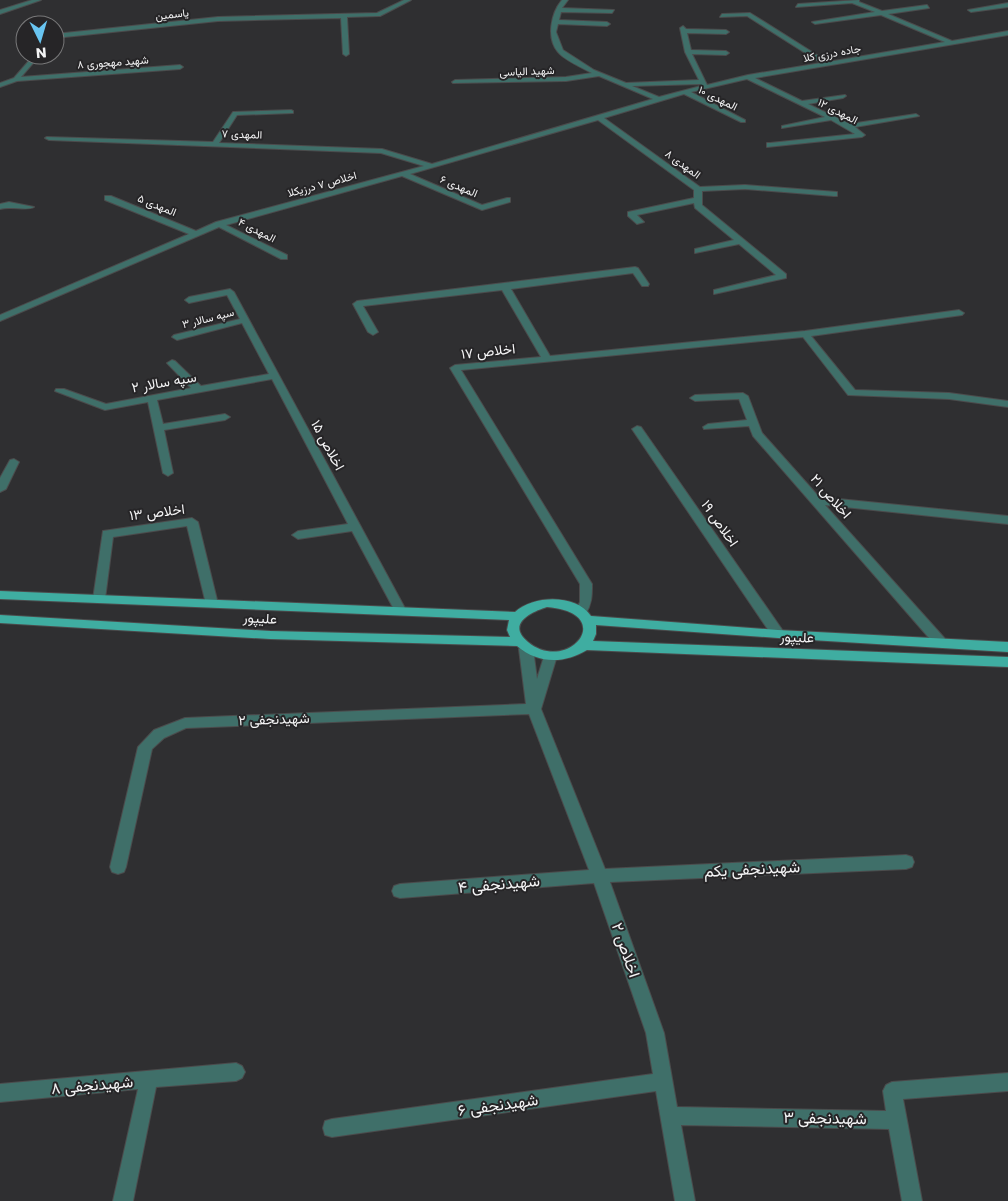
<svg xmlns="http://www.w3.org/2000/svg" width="1008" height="1201" viewBox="0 0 1008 1201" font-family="Poppins,Vazirmatn,sans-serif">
  <rect width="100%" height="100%" fill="#2f2f31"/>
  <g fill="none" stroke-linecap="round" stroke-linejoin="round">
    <defs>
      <g id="minor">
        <path d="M32,0H41L0,14V10Z"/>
        <path d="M404,0H411L380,16L347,17L349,54L346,56L343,54L341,18L218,21L55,38V34L218,17L377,13Z"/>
        <path d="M562,0H568L562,8L614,10L612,13L561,12L559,20L607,22L610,24L607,26L558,24L556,32L563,50L594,70L626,83L699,80L685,52L680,28L683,26L686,29L726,30L729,32L726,34L687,33L691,50L726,51L729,53L726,55L692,54L707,85L748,75L821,63L747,16L720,17L722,14L750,13L828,62L945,42L881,15L815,24L812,22L875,12L852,3L796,7L798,4L859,0V2L882,11L927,5L929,8L888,14L952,41L1008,31V35L755,78L802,101L845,95L846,96L843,98L808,104L850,124L916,114L919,116L855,127L865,135L862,137L767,147V143H770L855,134L831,120L782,128V126L825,117L747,79L691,92L745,120V122H741L684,94L604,118L700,187L745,185L837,192V196H834L745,189L702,191V205L786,274V278L714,294V290L776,275L739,244L695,253V249L734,240L695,208L694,203L637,215L644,222L637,224L628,216V212L694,198V190L598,120L410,174L482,205L507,198H510V202L482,210L402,176L226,225L287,255V259H281L219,227L0,321V315L189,234L105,200V196H111L196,231L216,222L424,166L381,153L49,140L45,138L47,137L213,142L233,112L291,110L293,111V113L237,115L219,143L382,149L432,164L653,99L599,76L566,81L453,83L452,82L455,80L566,77L592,73C584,69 563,59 558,52C546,38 551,13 562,0ZM700,84L701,86L659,97L632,86Z"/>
        <path d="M1008,3V7L971,12L968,10Z"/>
        <path d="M34,55H40L21,77L180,65L183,67L180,69L17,81L0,87V83L14,78Z"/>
        <path d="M9,202L34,207C28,211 11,206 0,209V204Z"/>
        <path d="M635,267L638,268L649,284L648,286H642L633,273L511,289L550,356L805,331L959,310L964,313L962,315L811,336L855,390L949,393L1008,401V407L949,399L848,395L803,337L461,370L592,584C592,596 592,604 585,615H577L575,612L580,602V584L450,368L455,365L541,357L502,290L363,306L378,332L373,335L368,332L353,304L357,301Z"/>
        <path d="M230,289L234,292L407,612L405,615H397L352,531L298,539L292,535L298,531L348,524L272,379L157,400L163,424L225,414L230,417L225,420L164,430L173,473L168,476L163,473L148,402L105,410L55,391L56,389H64L106,404L191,388L167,363L172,360L175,361L201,386L269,374L242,323L177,340L172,337L174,335L240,319L227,295L189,303L185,300L189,297Z"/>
        <path d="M743,393L748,396L762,433L819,497L1008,516V524L825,505L947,641L949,644L947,647H937L753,436L749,426L704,429L703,427L708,424L747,420L739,399L695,401L690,398L695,395Z"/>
        <path d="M637,426L641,427L783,631L784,634L783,637H773L632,429Z"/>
        <path d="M14,459L19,462L6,489L0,492V478L10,460Z"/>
        <path d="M192,518L198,522L218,604L216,607H208L206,604L187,526L113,537L105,599L103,602H95L93,599L103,531Z"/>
        <path d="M526,644L531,646L533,649L537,679L545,653H555L557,656L541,709L605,869L906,855L912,857L914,862L912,867L906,869L610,882L664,1033L677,1107L886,1111L883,1091L886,1085L892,1082L1008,1073V1091L903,1099L922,1201H902L889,1129L681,1125L695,1201H675L656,1091L332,1137L325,1135L323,1128L325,1121L332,1119L653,1074L646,1033L594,883L400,898L394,896L392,891L394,886L400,884L589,870L529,714L186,728L164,738L152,749L126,867L124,872L118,874L112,872L110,867L138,747L154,730L185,718L526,704L519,649L521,646Z"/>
        <path d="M236,1063L242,1066L245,1072L242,1078L236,1081L156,1087L133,1201H113L138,1089L0,1102V1084Z"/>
      </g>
      <path id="major" d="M0,591L515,612C534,595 576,594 591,616L778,630L1008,642V652L778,638L596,625V634L593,641L1008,657V667L587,650C564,664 538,664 517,646L270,639L0,623V615L270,631L510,637L507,630L509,620L0,599ZM547,607C619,613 568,675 528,642C506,624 531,612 547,607Z"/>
    </defs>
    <!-- minor casing -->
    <use href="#minor" stroke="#4b4b4c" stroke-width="2"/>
    <!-- major casing -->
    <use href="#major" stroke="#4b4b4c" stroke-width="2"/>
    <!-- minor -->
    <use href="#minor" fill="#3f6f69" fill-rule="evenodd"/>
    <!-- major -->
    <use href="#major" fill="#3fada1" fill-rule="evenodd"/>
  </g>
  <g text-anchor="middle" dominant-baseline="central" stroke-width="4" stroke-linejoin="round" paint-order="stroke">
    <!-- far-street labels -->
    <g font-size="11" fill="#f4f4f5" stroke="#262527">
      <text transform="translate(172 14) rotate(-6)">یاسمین</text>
      <text transform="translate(832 53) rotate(-10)">جاده درزی کلا</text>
      <text transform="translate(113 62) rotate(-4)">شهید مهجوری ۸</text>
      <text transform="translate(527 71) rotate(-2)">شهید الیاسی</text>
      <text transform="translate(718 98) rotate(26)">المهدی ۱۰</text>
      <text transform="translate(838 111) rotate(27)">المهدی ۱۲</text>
      <text transform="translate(242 134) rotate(2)">المهدی ۷</text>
      <text transform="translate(683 164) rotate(36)">المهدی ۸</text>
      <text transform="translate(322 184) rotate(-15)">اخلاص ۷ درزیکلا</text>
      <text transform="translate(459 186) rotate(23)">المهدی ۶</text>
      <text transform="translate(157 205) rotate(22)">المهدی ۵</text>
      <text transform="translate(257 230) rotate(27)">المهدی ۴</text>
      <text transform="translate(208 318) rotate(-14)">سپه سالار ۳</text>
    </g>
    <!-- street labels -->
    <g font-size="14" fill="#f4f4f5" stroke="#262527">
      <text transform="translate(488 351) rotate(-6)">اخلاص ۱۷</text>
      <text transform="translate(164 382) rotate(-10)">سپه سالار ۲</text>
      <text transform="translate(328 445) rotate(62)">اخلاص ۱۵</text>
      <text transform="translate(831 496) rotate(49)">اخلاص ۲۱</text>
      <text transform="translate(157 512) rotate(-7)">اخلاص ۱۳</text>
      <text transform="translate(720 523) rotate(55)">اخلاص ۱۹</text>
      <text transform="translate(260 618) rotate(3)">علیپور</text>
      <text transform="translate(797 637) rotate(2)">علیپور</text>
      <text transform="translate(274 719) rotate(-2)">شهیدنجفی ۲</text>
    </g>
    <!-- near-street labels -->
    <g font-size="16" fill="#f4f4f5" stroke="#262527">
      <text transform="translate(752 869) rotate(-3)">شهیدنجفی یکم</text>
      <text transform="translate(499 884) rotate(-5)">شهیدنجفی ۴</text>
      <text transform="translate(626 950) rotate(71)">اخلاص ۲</text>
      <text transform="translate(92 1085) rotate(-5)">شهیدنجفی ۸</text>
      <text transform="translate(498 1105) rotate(-8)">شهیدنجفی ۶</text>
      <text transform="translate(825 1118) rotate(1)">شهیدنجفی ۳</text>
    </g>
  </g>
  <!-- north arrow -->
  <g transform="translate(40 40) rotate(175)"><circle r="24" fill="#262527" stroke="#787879"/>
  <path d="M0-4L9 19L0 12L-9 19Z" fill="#68c4f0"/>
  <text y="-8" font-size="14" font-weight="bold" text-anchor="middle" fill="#f4f4f5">N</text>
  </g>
</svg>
